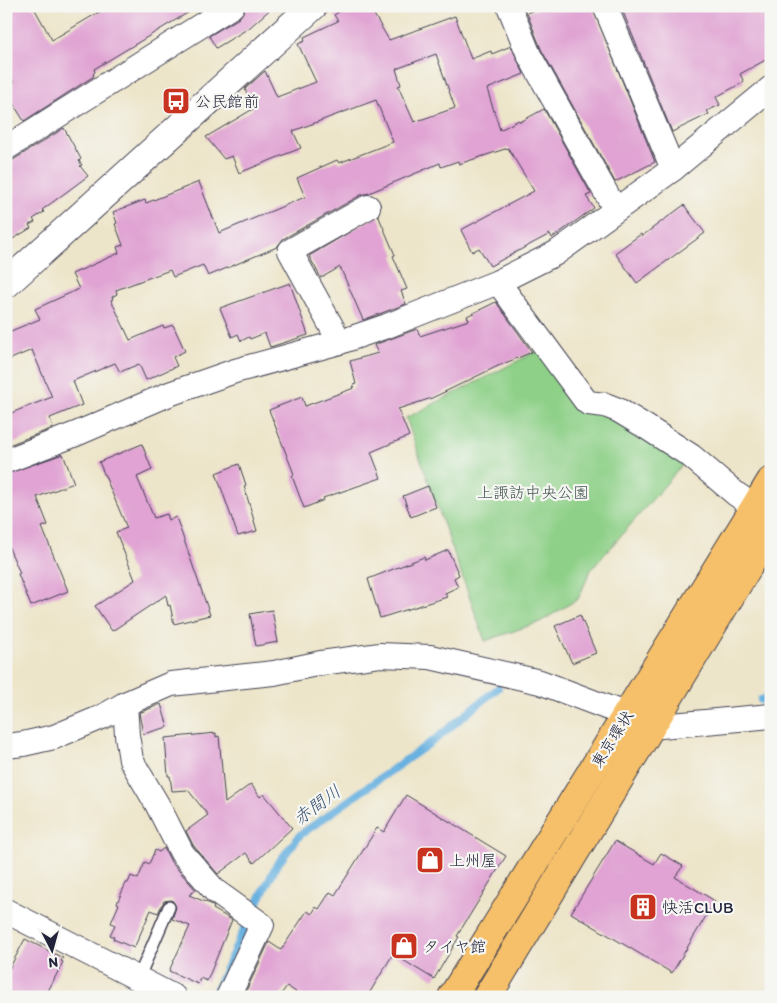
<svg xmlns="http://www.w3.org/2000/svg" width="777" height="1003" viewBox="0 0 777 1003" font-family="Itim,'Klee One',sans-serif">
  <rect width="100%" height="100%" fill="#f6f6f2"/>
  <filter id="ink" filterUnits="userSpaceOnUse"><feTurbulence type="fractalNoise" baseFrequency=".02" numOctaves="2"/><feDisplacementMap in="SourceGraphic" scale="10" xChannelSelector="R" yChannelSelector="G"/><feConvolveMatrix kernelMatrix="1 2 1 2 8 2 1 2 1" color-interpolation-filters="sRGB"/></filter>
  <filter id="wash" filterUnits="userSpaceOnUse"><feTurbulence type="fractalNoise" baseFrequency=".0096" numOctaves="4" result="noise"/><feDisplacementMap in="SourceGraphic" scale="20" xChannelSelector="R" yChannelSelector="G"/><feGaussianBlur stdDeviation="1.12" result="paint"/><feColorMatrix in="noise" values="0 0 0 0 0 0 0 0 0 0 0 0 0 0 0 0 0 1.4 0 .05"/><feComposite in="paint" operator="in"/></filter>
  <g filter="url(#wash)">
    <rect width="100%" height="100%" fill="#ede5c9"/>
    <!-- green -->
    <path fill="#8ed088" stroke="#587962" d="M539,350L603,414L685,462L591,570L578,599L540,622L485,641L406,418Z"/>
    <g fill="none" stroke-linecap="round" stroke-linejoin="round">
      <!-- stream -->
      <g stroke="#68b1e0" stroke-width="8">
        <path d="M761,700L771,698"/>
        <path d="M213,997L239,940L276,866L300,835L437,738L498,688"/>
      </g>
    </g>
    <g id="blocks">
      <!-- building -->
      <g fill="#e0a3d3" fill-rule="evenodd">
        <path d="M6,6H33L52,40L109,6H199L94,69L95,72L93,74L94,76L24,121L6,92V88L14,83L6,69Z"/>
        <path d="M247,6H274L249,28L216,48L209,36L239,18Z"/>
        <path d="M348,6H369L389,40L455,16L471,59L491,51L492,54L511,46L524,74L487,89L500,130L519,120L520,122L544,109L591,194L586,196L594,208L552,238L550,234L490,266L479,248L472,252L461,230L534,191L508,148L459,164L458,161L441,167L440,163L369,193L361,195L283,239L277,247L208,276L203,265L173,277L170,270L116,290L117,294L112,297L113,299L111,300L130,340L163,326L164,328L173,325L185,351L173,357L177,366L146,380L139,364L120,372L115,363L73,381L82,405L50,418L53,428L6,446V415L52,397L32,350L6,361V333L40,319L35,309L79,289L72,274L119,253L117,247L123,245L115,224L117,223L113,212L145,200L146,203L199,182L219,233L305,197L297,178L337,160L339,163L393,142L376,100L293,131L301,148L239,173L232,156L224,159L206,137L253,109L245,89L265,71L277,97L316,82L298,44L305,41L304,37L338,21L334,15ZM436,54L455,108L414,122L398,86L401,85L396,69Z"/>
        <path d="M543,6H592L655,162L615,182L541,49L527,13Z"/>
        <path d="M636,6H771V57L740,74L744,82L716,97L720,105L707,111L709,114L672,132L623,12Z"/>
        <path d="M64,128L81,159L79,161L82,165L80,166L88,176L42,210L44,212L33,219L35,222L29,225L31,228L6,243V162L13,160Z"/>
        <path d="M684,205L705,233L637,283L615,253L641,234L642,236Z"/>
        <path d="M378,215L395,255L393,256L407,289L401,291L406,304L363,320L340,267L321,278L309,256Z"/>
        <path d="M290,283L308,335L270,347L265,333L250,339L249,337L241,341L238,334L232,337L220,308Z"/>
        <path d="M496,302L532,352L498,366L432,398L398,409L409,436L371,452L381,478L323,498L324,500L304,508L292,476L294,474L269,410L302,397L305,406L354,388L353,385L356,384L350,361L378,353L374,345L417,329L420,336L469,320L467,316Z"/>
        <path d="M142,444L152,470L137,477L154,518L167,514L169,520L176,517L210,615L174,624L170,605L168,606L166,595L112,631L95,606L135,580L116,532L127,528L99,462Z"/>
        <path d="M63,454L74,483L37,497L48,525L42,527L68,591L31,606L18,574L20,573L6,541V474Z"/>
        <path d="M239,464L246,485L244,486L257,531L238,536L216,473Z"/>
        <path d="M428,486L436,507L411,517L403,496Z"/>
        <path d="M448,550L459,575L454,578L458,587L445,593L447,597L380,618L368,579L424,557L425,560Z"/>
        <path d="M272,610L278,642L256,646L250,614Z"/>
        <path d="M580,615L596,653L572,663L555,626Z"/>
        <path d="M161,704L168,727L143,734L139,713Z"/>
        <path d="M216,733V737L219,736L225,803L251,784L260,797L264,794L292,828L254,863L246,853L218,874L193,845L186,831L208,815L188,790L172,791L170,776H168L165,738Z"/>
        <path d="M406,795L506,856L457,936L459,937L434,979L393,954L367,997H303L287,986L279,997H254L246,991L269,942L281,950L307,911L312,914L316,907L319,909L330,892L335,895L377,828L384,832Z"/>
        <path d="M615,841L654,864L661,853L683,866L675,877L715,901L672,973L571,913Z"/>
        <path d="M164,848L171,862L196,890L189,895L208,903L214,907L213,909L232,920L207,981L200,978L198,984L169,971L190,926L172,919L176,907L172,900L164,901L158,913L151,910L134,948L113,939L114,937L110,935L115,925L111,923L119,904L117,903L126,883H128L131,876L138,879L145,862L149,864L155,850L159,852Z"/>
        <path d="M25,939L63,958L61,961L63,962L45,997H6V975Z"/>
      </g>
    </g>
  </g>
  <g filter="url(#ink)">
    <use href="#blocks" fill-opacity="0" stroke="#403f50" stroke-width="1"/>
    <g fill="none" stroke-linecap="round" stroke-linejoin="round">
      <defs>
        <path id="service" d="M138,979L169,907"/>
        <g id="minor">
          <path d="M509,6L529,55L615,209"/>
          <path d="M605,6L673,169"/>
          <path d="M6,148L232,6"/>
          <path d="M498,282L585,400L588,403L605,405L618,410L643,425L691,456L736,494L755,507"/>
          <path d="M340,342L290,251L368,207"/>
          <path d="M6,461L76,434L169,394L235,371L340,342L387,326L498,282L556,253L673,169L771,88"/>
          <path d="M125,704L127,735L131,760L157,804L182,853L215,891L262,925L228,997"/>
          <path d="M650,727L771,716"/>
          <path d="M6,746L23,744L54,737L102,717L125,704L171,684L274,673L321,663L380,655L430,657L540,682L627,715"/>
          <path d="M6,911L174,997"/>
        </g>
        <path id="tertiary" d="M6,284L313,6"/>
        <g id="trunk">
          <path d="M452,997L771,481"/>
          <path d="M487,997L771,529"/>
        </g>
      </defs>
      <!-- service casing -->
      <use href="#service" stroke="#403f50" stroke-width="14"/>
      <!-- minor casing -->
      <use href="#minor" stroke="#403f50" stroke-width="26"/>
      <!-- tertiary casing -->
      <use href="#tertiary" stroke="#403f50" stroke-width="30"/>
      <!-- trunk casing -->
      <use href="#trunk" stroke="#403f50" stroke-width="30"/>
      <!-- service -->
      <use href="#service" stroke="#fff" stroke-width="11"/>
      <!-- minor -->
      <use href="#minor" stroke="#fff" stroke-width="24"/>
      <!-- tertiary -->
      <use href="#tertiary" stroke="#fff" stroke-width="28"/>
      <!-- trunk -->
      <use href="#trunk" stroke="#f6c06b" stroke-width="28"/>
    </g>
  </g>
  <!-- icons -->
  <defs>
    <symbol id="bus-square" viewBox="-11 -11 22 22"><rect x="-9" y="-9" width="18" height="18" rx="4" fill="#c8321e" stroke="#f6f6f2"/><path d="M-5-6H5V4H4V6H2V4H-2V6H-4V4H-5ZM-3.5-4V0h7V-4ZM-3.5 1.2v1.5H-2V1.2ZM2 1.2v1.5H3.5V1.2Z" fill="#fff"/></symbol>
    <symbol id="shop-square" viewBox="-11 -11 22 22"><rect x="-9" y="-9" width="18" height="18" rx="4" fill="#c8321e" stroke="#f6f6f2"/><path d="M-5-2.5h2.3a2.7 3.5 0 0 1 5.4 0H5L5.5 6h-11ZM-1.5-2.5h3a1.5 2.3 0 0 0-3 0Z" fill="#fff"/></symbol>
    <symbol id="building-square" viewBox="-11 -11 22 22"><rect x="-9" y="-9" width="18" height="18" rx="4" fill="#c8321e" stroke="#f6f6f2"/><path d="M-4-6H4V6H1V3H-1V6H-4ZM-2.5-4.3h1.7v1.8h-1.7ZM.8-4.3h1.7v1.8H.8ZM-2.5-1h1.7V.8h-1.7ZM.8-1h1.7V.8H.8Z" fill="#fff"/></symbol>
  </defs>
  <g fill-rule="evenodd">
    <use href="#bus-square" x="160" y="85" width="32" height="32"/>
    <use href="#shop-square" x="414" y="844" width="32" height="32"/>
    <use href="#building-square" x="627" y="891" width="32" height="32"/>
    <use href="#shop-square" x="388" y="930" width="32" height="32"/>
  </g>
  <g text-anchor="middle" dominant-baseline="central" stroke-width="4.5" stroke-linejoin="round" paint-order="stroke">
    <!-- poi labels -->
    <g font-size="16" fill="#22223b" stroke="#f6f6f2" text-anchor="start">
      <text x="195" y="101">公民館前</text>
      <text x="449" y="860">上州屋</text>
      <text x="662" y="907">快活CLUB</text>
      <text x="423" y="946">タイヤ館</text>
    </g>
    <!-- park labels -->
    <g font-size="16" fill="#425652" stroke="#f6f6f2">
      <text x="533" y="492">上諏訪中央公園</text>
    </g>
    <!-- street labels -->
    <g font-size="16" fill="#22223b" stroke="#f6f6f2">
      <text transform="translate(612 739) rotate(-58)">東京環状</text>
    </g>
    <!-- water labels -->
    <g font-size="18" font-style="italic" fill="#3a5475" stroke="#f6f6f2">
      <text transform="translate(317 805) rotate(-36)">赤間川</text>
    </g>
  </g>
  <!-- margin -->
  <rect width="777" height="1003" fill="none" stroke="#f6f6f2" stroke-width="25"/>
  <!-- north arrow -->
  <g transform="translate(52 950) rotate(174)" stroke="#f6f6f2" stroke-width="4" paint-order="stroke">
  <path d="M0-4L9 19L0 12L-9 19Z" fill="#22223b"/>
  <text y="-8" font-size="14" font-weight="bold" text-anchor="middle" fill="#22223b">N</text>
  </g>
</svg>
